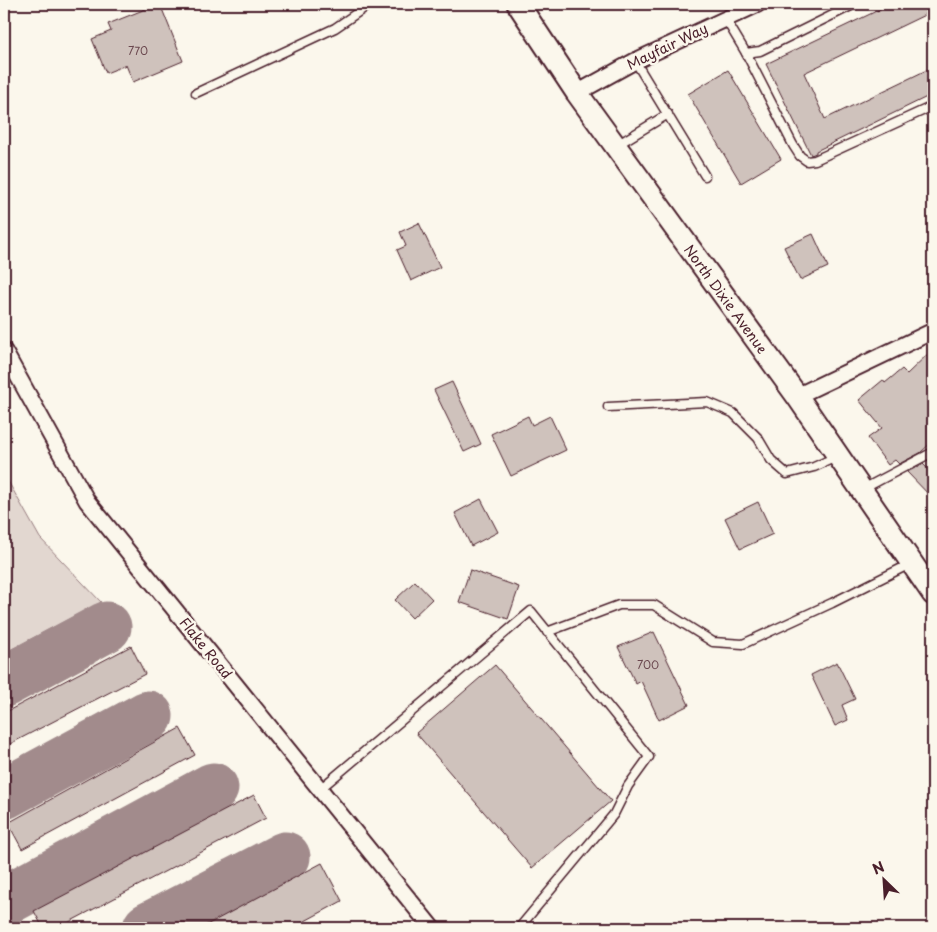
<svg xmlns="http://www.w3.org/2000/svg" width="937" height="932" viewBox="0 0 937 932" font-family="'Playpen Sans',sans-serif">
  <rect width="100%" height="100%" fill="#fbf7ec"/>
  <filter id="ink" filterUnits="userSpaceOnUse"><feTurbulence type="fractalNoise" baseFrequency=".02" numOctaves="2"/><feDisplacementMap in="SourceGraphic" scale="10" xChannelSelector="R" yChannelSelector="G"/><feConvolveMatrix kernelMatrix="1 2 1 2 8 2 1 2 1" color-interpolation-filters="sRGB"/></filter>
  <g filter="url(#ink)">
    <!-- green -->
    <path fill="#e2d7d0" stroke="#967b7e" d="M4,474L40,538L101,602L4,653Z"/>
    <g fill="none" stroke-linecap="round" stroke-linejoin="round">
      <!-- taxiway -->
      <g stroke="#a28b8c" stroke-width="51">
        <path d="M4,682L106,627"/>
        <path d="M4,794L148,716"/>
        <path d="M4,901L213,788"/>
        <path d="M148,928L285,857"/>
      </g>
    </g>
    <!-- building -->
    <g fill="#cfc2bc" stroke="#4a1f2b">
      <path d="M158,4H160L183,61L133,82L126,65L106,73L92,39L111,31L108,24Z"/>
      <path d="M891,4H933V11L804,73L825,119L933,67V94L816,151V153L811,155L766,64Z"/>
      <path d="M728,70L781,159L741,183L688,94Z"/>
      <path d="M419,223L440,267L411,281L397,250L406,246L400,232Z"/>
      <path d="M813,234L828,267L800,280L784,247Z"/>
      <path d="M933,349V441L920,453L899,464L895,460L888,465L868,438L882,428L859,400L883,380L885,383L902,369L907,374Z"/>
      <path d="M452,382L481,444L464,452L434,390Z"/>
      <path d="M528,416L532,425L550,416L566,450L511,476L491,434Z"/>
      <path d="M923,464L933,474V499L907,472Z"/>
      <path d="M481,499L498,532L471,546L455,513Z"/>
      <path d="M758,502L773,534L740,549L725,518Z"/>
      <path d="M470,570L519,587L508,619L459,602Z"/>
      <path d="M415,581L432,599L412,618L395,600Z"/>
      <path d="M654,632L689,705L659,720L641,681L636,684L618,647Z"/>
      <path d="M131,646L145,674L4,747V713Z"/>
      <path d="M837,662L855,699L842,705L848,720L835,726L811,675Z"/>
      <path d="M495,665L611,801L532,868L416,733Z"/>
      <path d="M180,728L195,755L22,849L8,823Z"/>
      <path d="M254,795L266,818L58,928H43L34,911Z"/>
      <path d="M322,863L342,901L292,928H201Z"/>
    </g>
    <g fill="none" stroke-linecap="round" stroke-linejoin="round">
      <defs>
        <g id="lane">
          <path d="M725,18L746,53L793,145L800,156L807,161L815,160L933,106"/>
          <path d="M746,53L760,51L855,4"/>
          <path d="M635,61L705,176"/>
          <path d="M196,93L335,28L370,4"/>
          <path d="M617,145L668,114"/>
          <path d="M608,407L707,402L733,413L758,438L771,460L787,474L814,467L836,457"/>
          <path d="M863,489L933,452"/>
          <path d="M547,632L619,605H654L713,642L743,644L832,603L910,564"/>
          <path d="M320,789L531,611L649,757L628,786L614,814L519,928"/>
        </g>
        <g id="street">
          <path d="M577,93L635,61L758,4"/>
          <path d="M4,351L87,501L432,928"/>
          <path d="M797,396L933,331"/>
        </g>
        <path id="secondary" d="M518,4L577,93L797,396L933,594"/>
      </defs>
      <!-- lane casing -->
      <use href="#lane" stroke="#4a1f2b" stroke-width="11"/>
      <!-- street casing -->
      <use href="#street" stroke="#4a1f2b" stroke-width="19"/>
      <!-- secondary casing -->
      <use href="#secondary" stroke="#4a1f2b" stroke-width="25"/>
      <!-- lane -->
      <use href="#lane" stroke="#fbf7ec" stroke-width="8"/>
      <!-- street -->
      <use href="#street" stroke="#fbf7ec" stroke-width="15"/>
      <!-- secondary -->
      <use href="#secondary" stroke="#fbf7ec" stroke-width="21"/>
    </g>
  </g>
  <g text-anchor="middle" dominant-baseline="central" stroke-width="5" stroke-linejoin="round" paint-order="stroke">
    <!-- number labels -->
    <g font-size="11" fill="#6b484f">
      <text x="138" y="50">770</text>
      <text x="648" y="664">700</text>
    </g>
    <!-- street labels -->
    <g font-size="14" fill="#4a1f2b" stroke="#fbf7ec">
      <text transform="translate(667 46) rotate(-26)">Mayfair Way</text>
      <text transform="translate(726 299) rotate(54)">North Dixie Avenue</text>
      <text transform="translate(206 648) rotate(51)">Flake Road</text>
    </g>
  </g>
  <!-- margin -->
  <rect width="937" height="932" fill="none" stroke="#fbf7ec" stroke-width="20"/>
  <rect x="10" y="10" width="917" height="912" fill="none" stroke="#4a1f2b" stroke-width="2" filter="url(#ink)"/>
  <!-- north arrow -->
  <g transform="translate(884 880) rotate(335)" stroke="#fbf7ec" stroke-width="4" paint-order="stroke">
  <path d="M0-4L9 19L0 12L-9 19Z" fill="#4a1f2b"/>
  <text y="-8" font-size="14" font-weight="bold" text-anchor="middle" fill="#4a1f2b">N</text>
  </g>
</svg>
